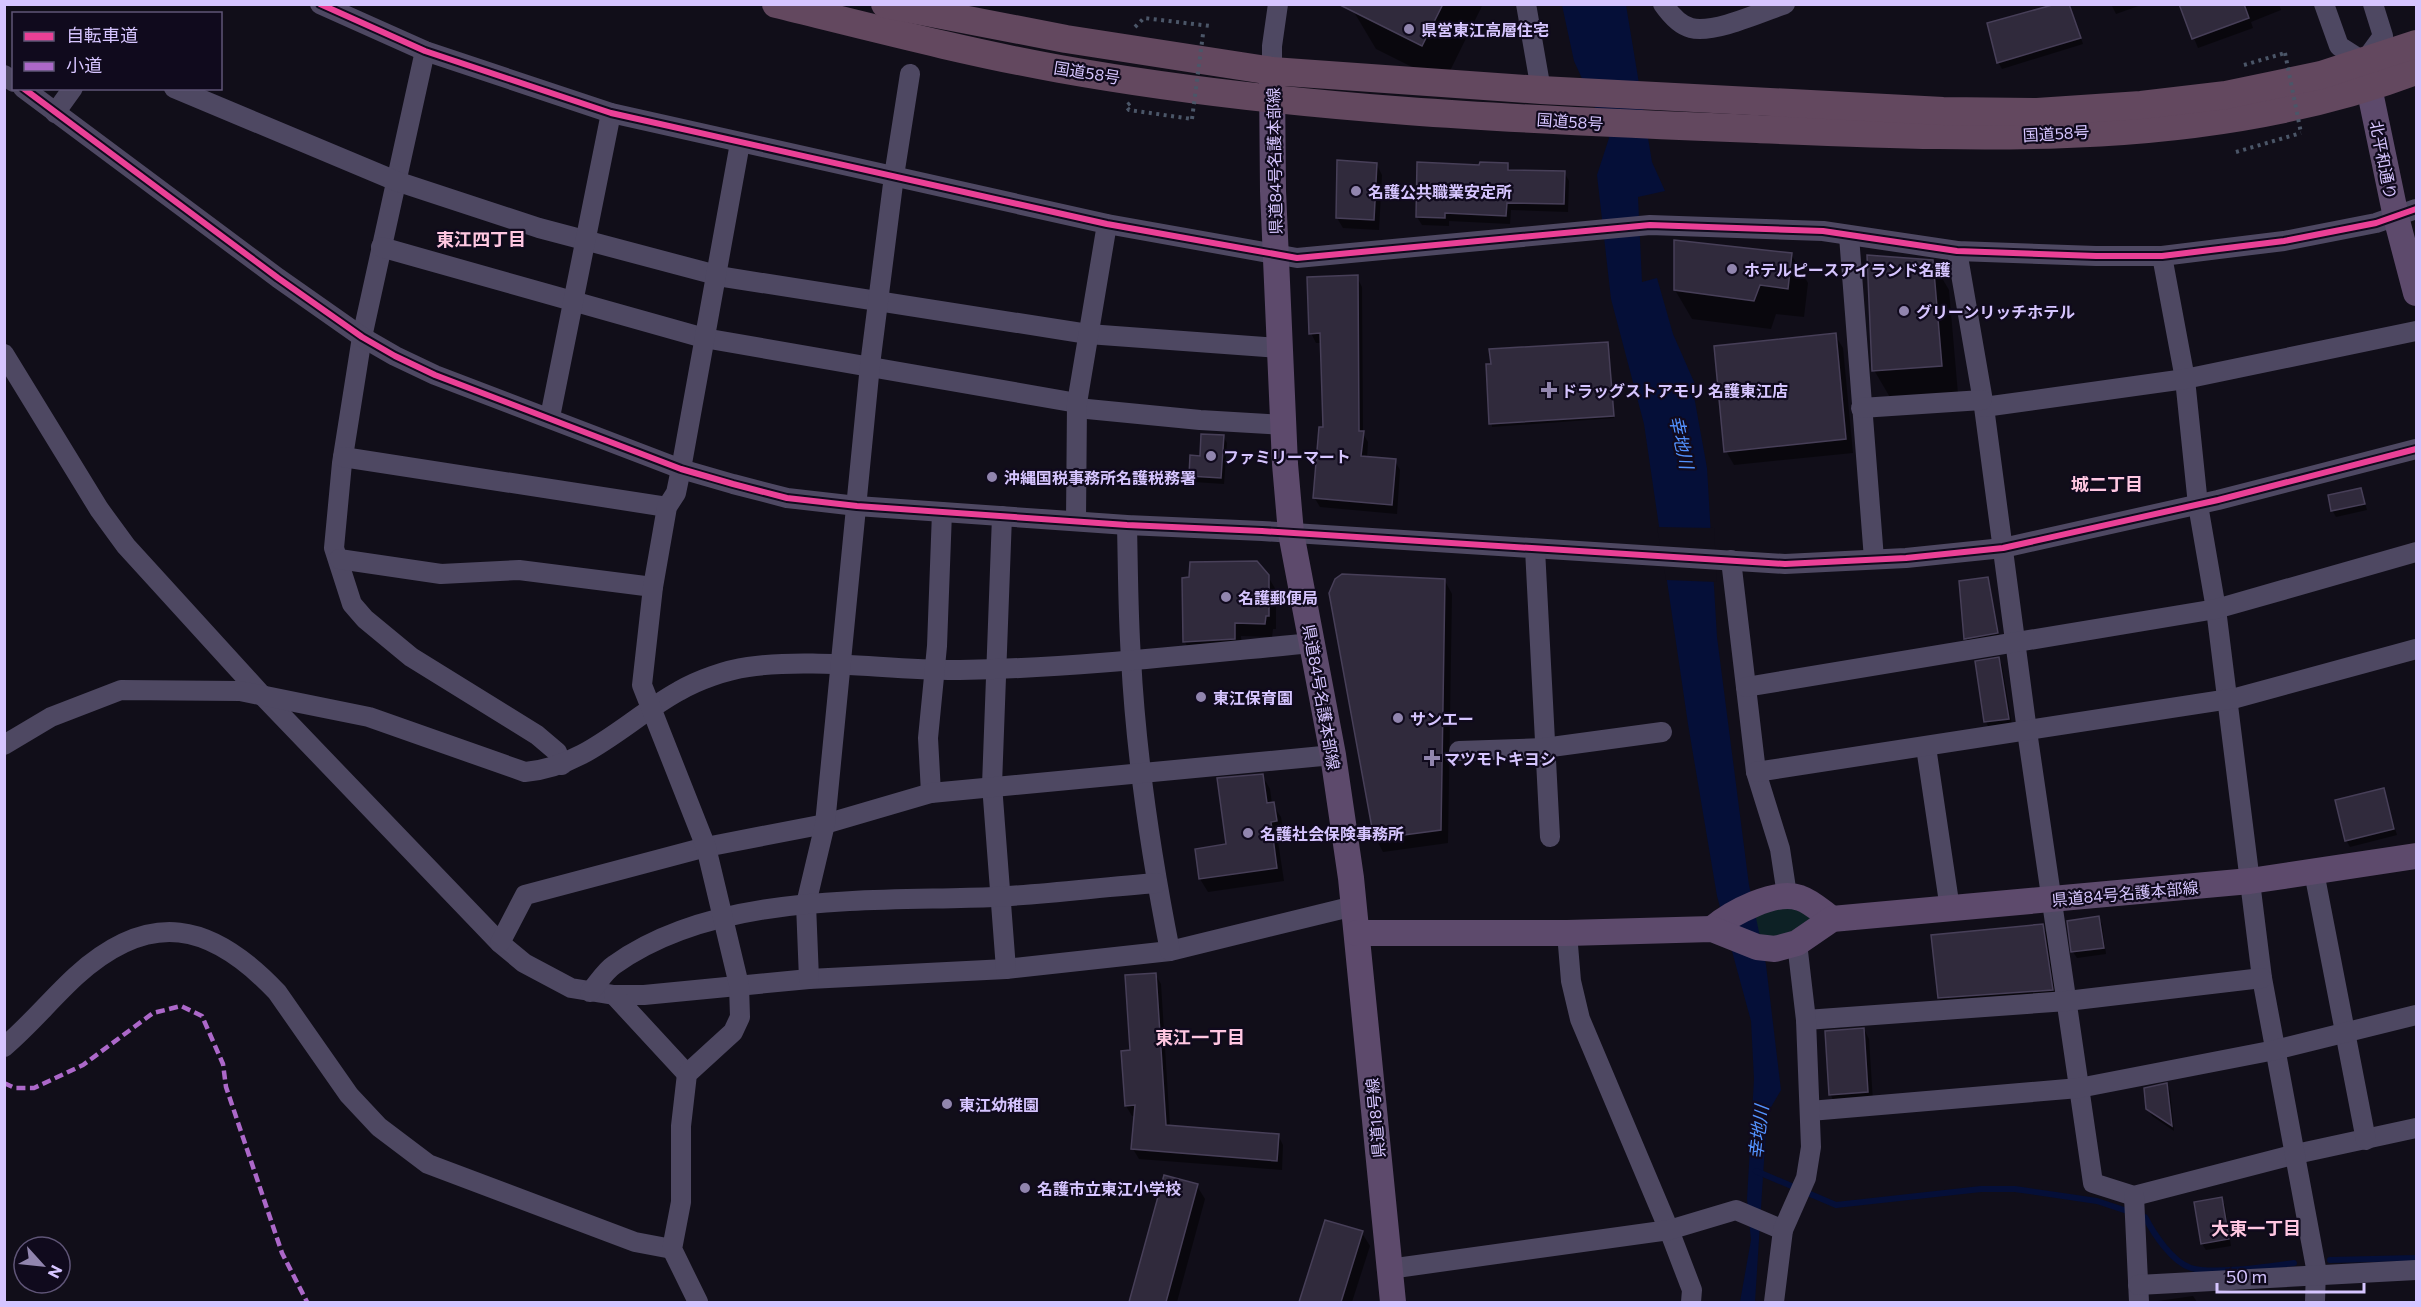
<svg xmlns="http://www.w3.org/2000/svg" width="2421" height="1307" viewBox="0 0 2421 1307" font-family="Commissioner,'Noto Sans JP',sans-serif">
  <rect width="100%" height="100%" fill="#110e19"/>
  <!-- green -->
  <path fill="#0d2125" d="M1782,902L1812,918L1802,933L1757,940L1749,914Z"/>
  <!-- water -->
  <path fill="#050f38" d="M1562,5H1626L1652,162L1665,191L1638,197L1642,282L1657,278L1673,334L1698,391L1694,396L1707,468L1717,637L1749,885L1766,965L1781,1090L1767,1114L1755,1302H1740L1751,1240L1747,1199L1754,1079L1751,1021L1717,896L1688,724L1644,424L1611,299L1597,175L1609,138L1574,61Z"/>
  <!-- pier -->
  <path fill="#110e19" d="M1657,527L1714,528L1717,582L1666,580Z"/>
  <!-- shadow -->
  <g fill="#0007">
    <path d="M1358,4H1483L1444,83L1376,49L1354,12Z"/>
    <path d="M2111,4H2144L2116,14Z"/>
    <path d="M2180,4H2279L2281,10L2251,22L2253,28L2198,48Z"/>
    <path d="M2071,9L2083,44L2002,69L1998,62Z"/>
    <path d="M1339,162L1377,165L1382,175L1379,230L1343,228L1337,218Z"/>
    <path d="M1507,165L1511,171L1564,172L1569,181L1568,212L1511,210L1510,224L1449,221V226L1422,225L1417,217L1481,166Z"/>
    <path d="M1791,254L1808,283L1804,317L1776,314L1771,329L1692,319L1675,290Z"/>
    <path d="M1932,261L1949,290L1958,394L1891,399L1874,370Z"/>
    <path d="M1357,277L1362,287L1363,434L1368,442L1367,458L1395,461L1400,470L1397,514L1320,507L1314,497L1324,429L1322,343H1316L1311,333Z"/>
    <path d="M1835,335L1843,348L1853,453L1734,465L1726,451Z"/>
    <path d="M1607,343L1614,418L1492,427L1487,365Z"/>
    <path d="M1223,436L1227,443L1224,484L1194,482L1190,476L1201,458Z"/>
    <path d="M2361,490L2367,510L2336,517L2332,510Z"/>
    <path d="M1267,575L1276,590V629H1273L1272,637L1241,636L1242,652L1192,655L1185,642Z"/>
    <path d="M1987,579L1990,585L2000,639L1970,644L1966,638Z"/>
    <path d="M1445,581L1452,594L1448,843L1383,852L1376,839L1330,593Z"/>
    <path d="M1999,659L2002,665L2012,725L1989,728L1986,722L1977,662Z"/>
    <path d="M1262,775L1270,789L1272,804L1281,817L1284,834L1277,835L1284,881L1208,892L1200,879L1196,850L1228,846Z"/>
    <path d="M2383,790L2397,835L2350,847L2346,840Z"/>
    <path d="M2099,918L2102,924L2106,954L2077,958L2073,952L2069,922Z"/>
    <path d="M2042,926L2047,934L2057,998L1944,1007L1939,998Z"/>
    <path d="M1155,974L1161,984L1170,1127L1278,1135L1283,1145L1282,1170L1139,1159L1133,1149L1135,1116H1132L1126,1106L1132,1051Z"/>
    <path d="M1864,1029L1869,1039L1873,1102L1836,1104L1830,1094Z"/>
    <path d="M2166,1085L2170,1091L2174,1131L2152,1116L2148,1109Z"/>
    <path d="M1165,1177L1197,1186L1205,1199L1177,1302H1131Z"/>
    <path d="M2221,1199L2225,1205L2231,1246L2206,1250L2202,1244L2195,1203Z"/>
    <path d="M1326,1221L1362,1233L1370,1246L1352,1302H1300Z"/>
    <path d="M2193,1296L2197,1302H2158V1301Z"/>
  </g>
  <g fill="none" stroke-linecap="round" stroke-linejoin="round">
    <!-- stream -->
    <g stroke="#050f38" stroke-width="6">
      <path d="M1756,1171L1836,1205L1981,1189H2015L2097,1201L2145,1217C2154,1234 2172,1262 2191,1268C2213,1275 2270,1266 2294,1263"/>
      <path d="M2330,1260L2416,1258"/>
    </g>
  </g>
  <!-- building -->
  <g fill="#302a3c" stroke="#473f58" stroke-width="1.5">
    <path d="M1338,4H1443L1422,46Z"/>
    <path d="M2056,4H2069L2081,38L1997,63L1987,23Z"/>
    <path d="M2179,4H2244L2249,18L2192,39Z"/>
    <path d="M1337,160L1377,163L1374,220L1336,218Z"/>
    <path d="M1417,162L1479,165L1480,162L1508,163V170L1565,171L1564,204L1507,203L1506,216L1445,213V218L1416,217Z"/>
    <path d="M1674,240L1792,253L1788,289L1760,285L1754,301L1674,290Z"/>
    <path d="M1867,255L1933,260L1942,366L1872,371Z"/>
    <path d="M1358,275L1359,431H1364L1361,456L1396,459L1392,505L1313,498L1319,427H1323L1320,333L1309,334L1307,277Z"/>
    <path d="M1836,333L1846,439L1724,452L1714,346Z"/>
    <path d="M1608,342L1614,416L1489,424L1486,364H1491L1489,349Z"/>
    <path d="M1201,434L1224,435L1221,478L1189,476L1190,455L1200,456Z"/>
    <path d="M2361,488L2365,504L2331,511L2328,495Z"/>
    <path d="M1257,561L1269,575V616H1266L1265,624L1235,623V639L1183,642L1182,578L1189,577L1190,562Z"/>
    <path d="M1342,574L1445,579L1441,830L1374,839L1329,593L1335,579Z"/>
    <path d="M1988,577L1998,633L1964,639L1959,581Z"/>
    <path d="M1999,657L2009,719L1984,722L1975,661Z"/>
    <path d="M1263,774L1267,803L1274,802L1277,821L1271,822L1277,868L1199,879L1195,849L1226,844L1217,778Z"/>
    <path d="M2384,788L2394,829L2345,841L2335,800Z"/>
    <path d="M2099,916L2104,948L2071,952L2067,921Z"/>
    <path d="M2043,924L2053,990L1938,998L1931,935Z"/>
    <path d="M1156,973L1166,1125L1279,1134L1277,1161L1131,1149L1135,1105L1125,1106L1121,1051L1130,1050L1125,975Z"/>
    <path d="M1864,1028L1868,1092L1829,1095L1825,1031Z"/>
    <path d="M2167,1083L2172,1126L2146,1109L2144,1088Z"/>
    <path d="M1164,1175L1198,1184L1166,1302H1129Z"/>
    <path d="M2222,1197L2229,1239L2201,1244L2194,1202Z"/>
    <path d="M1325,1220L1363,1231L1341,1302H1299Z"/>
  </g>
  <g fill="none" stroke-linecap="round" stroke-linejoin="round">
    <!-- path -->
    <g stroke="#4b5668" stroke-width="4" stroke-dasharray="3 4.5" stroke-linecap="butt">
      <path d="M1135,27L1144,18L1210,26"/>
      <path d="M2244,65L2285,53"/>
      <path d="M1130,103L1126,106L1129,110L1192,119"/>
      <path d="M2236,152L2301,133"/>
    </g>
    <!-- minor -->
    <g stroke="#4e4862" stroke-width="20">
      <path d="M320,4L425,51L611,113L1107,224L1297,258L1650,225L1823,231L1957,251L2096,256H2162L2284,241L2376,223L2416,209"/>
      <path d="M1526,4L1541,90"/>
      <path d="M1663,4C1670,14 1679,25 1691,28C1713,34 1762,12 1785,4"/>
      <path d="M2324,4L2339,46L2364,62L2383,36L2373,4"/>
      <path d="M425,51L362,337L342,463L334,548L352,604L365,619L411,657L537,735L557,752L562,765"/>
      <path d="M1272,71V46L1278,4"/>
      <path d="M4,75L14,82"/>
      <path d="M23,88L278,278L362,337L395,356L435,375L681,469L733,484L787,498L857,506L1127,525L1262,531L1785,564L1906,558L2003,548L2218,500L2416,449"/>
      <path d="M174,88L396,181L539,228L724,277L1088,334L1280,348"/>
      <path d="M55,113L73,88"/>
      <path d="M1849,236L1874,559"/>
      <path d="M381,247L704,338L1077,403"/>
      <path d="M1957,251L1984,407L2027,731L2093,1183L2134,1196L2296,1154L2416,1128"/>
      <path d="M2162,256L2185,379L2198,505L2216,609L2262,978L2316,1268L2315,1302"/>
      <path d="M4,354L99,509L126,546L260,693L500,943L524,963L571,988L614,995H644L809,979L1006,969L1170,951L1354,906"/>
      <path d="M1984,407L2185,379L2416,331"/>
      <path d="M1077,408L1200,420L1283,425"/>
      <path d="M1861,408L1982,400"/>
      <path d="M550,417L611,113"/>
      <path d="M343,457L667,507"/>
      <path d="M1002,516L992,785L1006,969"/>
      <path d="M1076,520L1077,403L1107,224"/>
      <path d="M1127,525C1128,569 1128,614 1131,658C1136,756 1151,855 1170,951"/>
      <path d="M1535,549L1550,837"/>
      <path d="M339,559L441,574L519,570L653,587"/>
      <path d="M1731,560L1756,772L1780,849L1787,895"/>
      <path d="M1746,687L2216,609L2416,552"/>
      <path d="M4,745L51,717L121,690L240,691L369,717L525,772C586,767 628,719 679,691C698,680 726,670 748,667C816,657 891,671 960,670C1077,668 1196,654 1312,643"/>
      <path d="M1926,747L1950,909"/>
      <path d="M1459,751L1544,748L1662,732"/>
      <path d="M1756,772L2236,698L2416,649"/>
      <path d="M931,793L928,738L937,646L942,512"/>
      <path d="M2314,872L2366,1140"/>
      <path d="M1567,933L1571,981L1580,1019L1669,1230L1692,1290L1691,1302"/>
      <path d="M500,943L525,895L706,847L825,824L931,793L1333,755"/>
      <path d="M809,979L806,904L825,824L870,365L894,176L910,74"/>
      <path d="M590,992C598,983 605,971 614,965C717,891 873,902 994,897C1048,894 1103,887 1157,883"/>
      <path d="M614,995L687,1074"/>
      <path d="M1806,1020L2067,1001L2262,978"/>
      <path d="M4,1047C30,1025 51,999 76,976C150,909 211,922 277,992L349,1095L379,1127L428,1164L635,1242L672,1249"/>
      <path d="M1810,1111L2079,1088L2275,1050L2416,1015"/>
      <path d="M2134,1196L2139,1302"/>
      <path d="M1389,1269L1669,1230L1736,1210L1783,1230"/>
      <path d="M2138,1285L2416,1270"/>
      <path d="M698,1302L672,1249L681,1202V1126L687,1074L733,1032L740,1017L739,985L706,847L642,685L653,587L667,507L676,493L681,469L740,143"/>
      <path d="M1774,1302L1783,1230L1806,1178L1811,1147L1806,1020L1797,943"/>
    </g>
    <!-- major -->
    <g stroke="#5d4a6c" stroke-width="26">
      <path d="M2365,68L2396,217L2416,293"/>
      <path d="M1272,78L1273,191L1285,464L1291,533L1333,755L1351,878L1393,1302"/>
      <path d="M1712,929C1731,913 1776,889 1800,898C1812,902 1822,912 1832,919"/>
      <path d="M1357,933H1567L1712,929L1757,947L1775,949L1797,943L1832,919L2250,881L2416,856"/>
    </g>
    <!-- highway -->
    <g stroke="#63485f" stroke-width="28">
      <path d="M776,4C870,27 965,52 1060,69C1289,110 1525,120 1757,129C1977,138 2207,150 2416,71"/>
      <path d="M885,4L1066,39L1272,71L1541,90L1943,111L2037,112L2141,105L2226,95L2321,75L2416,44"/>
    </g>
    <!-- path-bridge -->
    <g stroke="#4b5668" stroke-width="4" stroke-dasharray="3 4.5" stroke-linecap="butt">
      <path d="M2285,53L2301,133"/>
      <path d="M1192,119L1203,34"/>
    </g>
    <!-- quiet -->
    <path stroke="#ac68c9" stroke-width="4.5" stroke-dasharray="9 4.5" stroke-linecap="butt" d="M4,1083L15,1088H34L83,1065L153,1013L181,1006L202,1016L223,1064L226,1087L282,1253L307,1302"/>
    <defs>
      <g id="cycleway">
        <path d="M320,4L425,51L611,113L1107,224L1297,258L1650,225L1823,231L1957,251L2096,256H2162L2284,241L2376,223L2416,209"/>
        <path d="M23,88L278,278L362,337L395,356L435,375L681,469L733,484L787,498L857,506L1127,525L1262,531L1785,564L1906,558L2003,548L2218,500L2416,449"/>
      </g>
    </defs>
    <!-- cycleway casing -->
    <use href="#cycleway" stroke="#100a1d" stroke-width="10"/>
    <!-- cycleway -->
    <use href="#cycleway" stroke="#ea4096" stroke-width="6"/>
  </g>
  <!-- markers -->
  <g fill="#9185ae" stroke="#100a1d" stroke-width="2">
    <circle cx="1409" cy="29" r="6"/>
    <circle cx="1356" cy="191" r="6"/>
    <circle cx="1732" cy="269" r="6"/>
    <circle cx="1904" cy="311" r="6"/>
    <path d="M1546 381h6v6h6v6h-6v6h-6v-6h-6v-6h6z"/>
    <circle cx="1211" cy="456" r="6"/>
    <circle cx="992" cy="477" r="6"/>
    <circle cx="1226" cy="597" r="6"/>
    <circle cx="1201" cy="697" r="6"/>
    <circle cx="1398" cy="718" r="6"/>
    <path d="M1429 749h6v6h6v6h-6v6h-6v-6h-6v-6h6z"/>
    <circle cx="1248" cy="833" r="6"/>
    <circle cx="947" cy="1104" r="6"/>
    <circle cx="1025" cy="1188" r="6"/>
  </g>
  <g text-anchor="middle" dominant-baseline="central" stroke-width="4.5" stroke-linejoin="round" paint-order="stroke">
    <!-- poi labels -->
    <g font-size="16" font-weight="bold" fill="#d6c5ff" stroke="#100a1d" text-anchor="start">
      <text x="1421" y="29">県営東江高層住宅</text>
      <text x="1368" y="191">名護公共職業安定所</text>
      <text x="1744" y="269">ホテルピースアイランド名護</text>
      <text x="1916" y="311">グリーンリッチホテル</text>
      <text x="1561" y="390">ドラッグストアモリ 名護東江店</text>
      <text x="1223" y="456">ファミリーマート</text>
      <text x="1004" y="477">沖縄国税事務所名護税務署</text>
      <text x="1238" y="597">名護郵便局</text>
      <text x="1213" y="697">東江保育園</text>
      <text x="1410" y="718">サンエー</text>
      <text x="1444" y="758">マツモトキヨシ</text>
      <text x="1260" y="833">名護社会保険事務所</text>
      <text x="959" y="1104">東江幼稚園</text>
      <text x="1037" y="1188">名護市立東江小学校</text>
    </g>
    <!-- street labels -->
    <g font-size="16" fill="#d6c5ff" stroke="#100a1d">
      <text transform="translate(1087 72) rotate(9)">国道58号</text>
      <text transform="translate(1570 121) rotate(4)">国道58号</text>
      <text transform="translate(2056 133) rotate(-3)">国道58号</text>
      <text transform="translate(2384 160) rotate(79)">北平和通り</text>
      <text transform="translate(1274 161) rotate(-91)">県道84号名護本部線</text>
      <text transform="translate(1322 697) rotate(80)">県道84号名護本部線</text>
      <text transform="translate(2125 893) rotate(-5)">県道84号名護本部線</text>
      <text transform="translate(1375 1118) rotate(-95)">県道18号線</text>
    </g>
    <!-- neighbourhood labels -->
    <g font-size="18" font-weight="bold" fill="#ffc7e1" stroke="#100a1d">
      <text x="481" y="239">東江四丁目</text>
      <text x="2107" y="484">城二丁目</text>
      <text x="1200" y="1037">東江一丁目</text>
      <text x="2256" y="1228">大東一丁目</text>
    </g>
    <!-- water labels -->
    <g font-size="18" font-style="italic" fill="#5392ff" stroke="#100a1d">
      <text transform="translate(1682 442) rotate(78)">幸地川</text>
      <text transform="translate(1758 1132) rotate(-83)">幸地川</text>
    </g>
  </g>
  <!-- border -->
  <rect width="2421" height="1307" fill="none" stroke="#d6c5ff" stroke-width="12"/>
  <!-- legend -->
  <rect x="12" y="12" width="210" height="78" fill="#100a1d" stroke="#5f5577" stroke-width="1.5"/>
  <rect x="24" y="32" width="30" height="9" fill="#ea4096" stroke="#5f5577" stroke-width="1.5"/>
  <text x="66" y="42" font-size="18" fill="#d6c5ff">自転車道</text>
  <rect x="24" y="62" width="30" height="9" fill="#ac68c9" stroke="#5f5577" stroke-width="1.5"/>
  <text x="66" y="72" font-size="18" fill="#d6c5ff">小道</text>
  <!-- north arrow -->
  <g transform="translate(42 1265) rotate(117)"><circle r="28" fill="#100a1d" stroke="#5f5577" stroke-width="1.5"/>
  <path d="M0-4.5L10 22L0 15L-10 22Z" fill="#9185ae"/>
  <text y="-9" font-size="16" font-weight="bold" text-anchor="middle" fill="#d6c5ff">N</text>
  </g>
  <!-- scale -->
  <path d="M2217 1283v9h147v-9" fill="none" stroke="#d6c5ff" stroke-width="3"/>
  <text x="2226" y="1283" font-size="18" fill="#d6c5ff" stroke="#100a1d" stroke-width="4.5" paint-order="stroke">50 m</text>
</svg>
